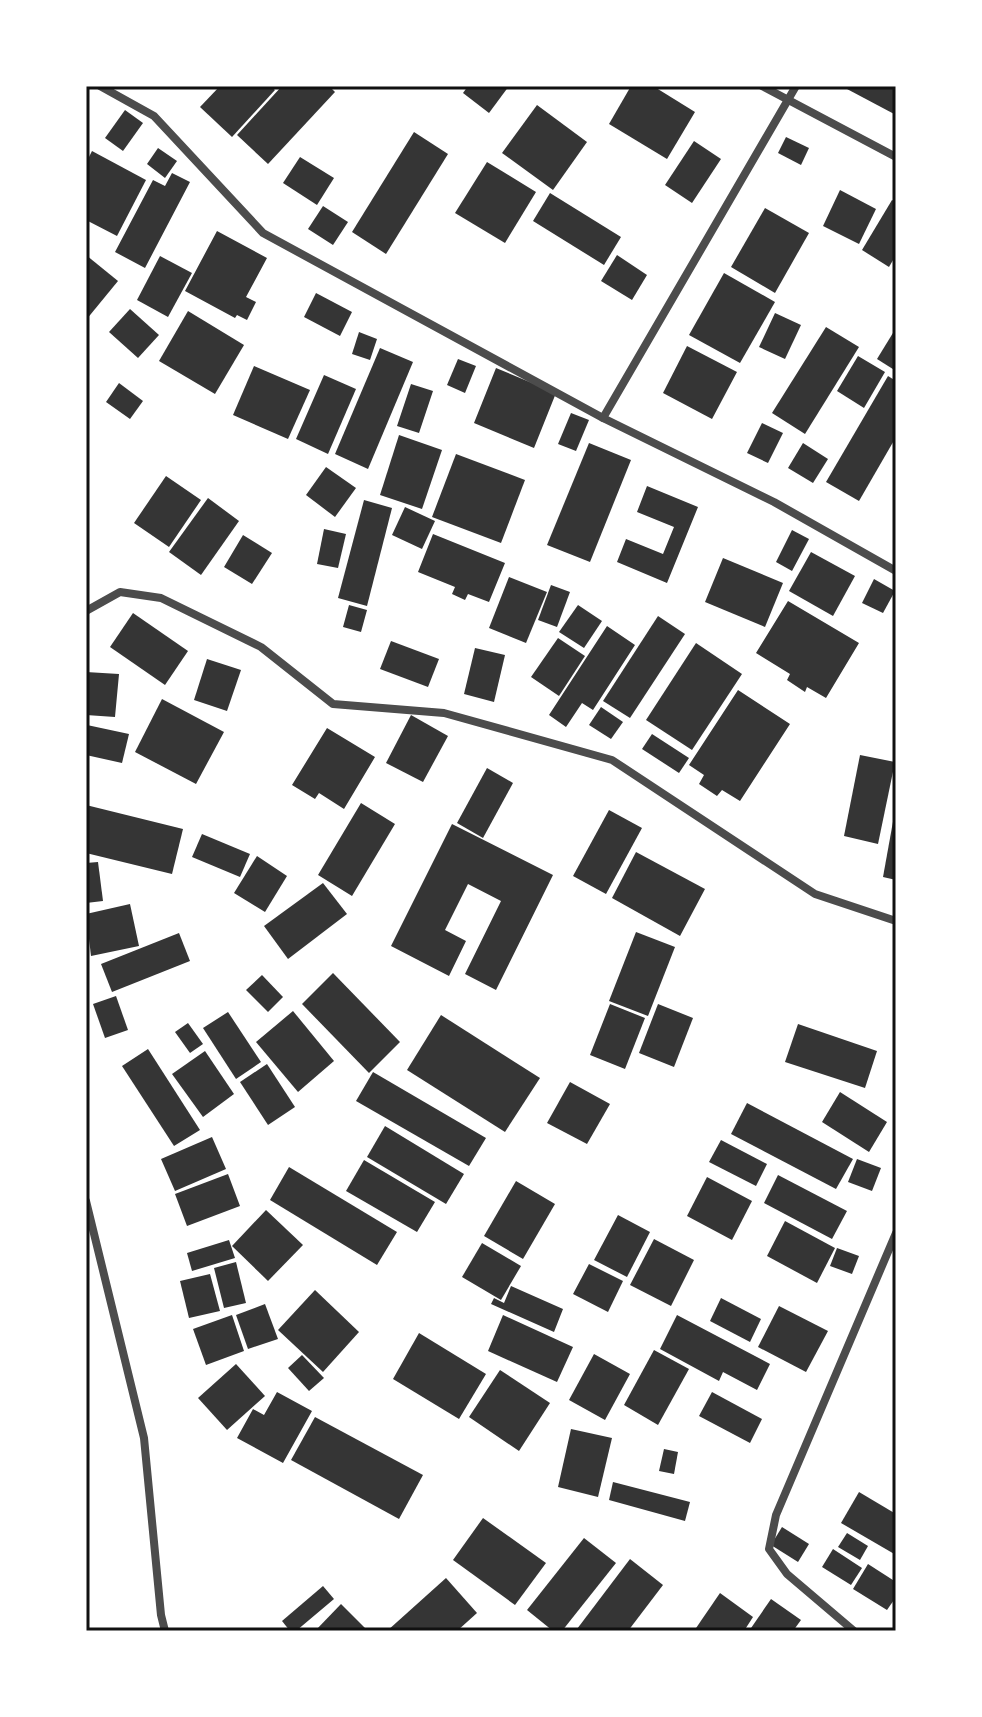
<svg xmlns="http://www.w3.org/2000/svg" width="982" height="1717" viewBox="0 0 982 1717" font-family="Commissioner,sans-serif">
  <rect width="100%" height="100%" fill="#fff"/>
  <!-- building -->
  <g fill="#353535">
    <path d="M220,86H270L275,90L232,137L200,107Z"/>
    <path d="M282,86H329L335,92L268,164L237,135Z"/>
    <path d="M468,86H509L489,113L463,93Z"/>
    <path d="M631,86H653L695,112L667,159L609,124Z"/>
    <path d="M848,86H896V115L847,89Z"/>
    <path d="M537,105L587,142L553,190L502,153Z"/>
    <path d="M125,110L143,123L123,151L105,138Z"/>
    <path d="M414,132L448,154L386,254L352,232Z"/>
    <path d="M786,137L809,148L801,165L778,153Z"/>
    <path d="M694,141L721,159L692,203L665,185Z"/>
    <path d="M158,148L177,161L165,178L147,164Z"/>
    <path d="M92,151L146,180L117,236L86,220V163Z"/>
    <path d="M300,157L334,178L317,205L283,183Z"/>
    <path d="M487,162L536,192L505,243L455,213Z"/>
    <path d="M172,173L190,182L145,268L115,252L153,180L165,186Z"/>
    <path d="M840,190L876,209L859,244L823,226Z"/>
    <path d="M550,193L621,237L604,265L533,221Z"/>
    <path d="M892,200L896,202V255L889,267L862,250Z"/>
    <path d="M323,206L348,222L333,245L308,229Z"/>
    <path d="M765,208L809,233L775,293L731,267Z"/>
    <path d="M217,231L267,258L246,297L256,302L247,320L237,315L235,318L185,291Z"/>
    <path d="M86,255L118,281L86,320Z"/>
    <path d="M617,255L647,275L632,300L601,281Z"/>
    <path d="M160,256L192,273L168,317L137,300Z"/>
    <path d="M724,273L775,302L740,363L689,335Z"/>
    <path d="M316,293L352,312L340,336L304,317Z"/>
    <path d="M130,309L159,335L138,358L109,332Z"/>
    <path d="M188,311L244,345L215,394L159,361Z"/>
    <path d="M775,313L801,325L785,359L759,347Z"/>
    <path d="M826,327L859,347L805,434L772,413Z"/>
    <path d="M896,328V371L877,359Z"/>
    <path d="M359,332L377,339L370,360L352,354Z"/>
    <path d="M687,346L737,372L712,419L663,393Z"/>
    <path d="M380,348L413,362L368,469L335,454Z"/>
    <path d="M858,356L885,372L864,408L837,391Z"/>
    <path d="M458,359L476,366L465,393L447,385Z"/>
    <path d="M254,366L310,390L288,439L233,415Z"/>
    <path d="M496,368L556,393L534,448L474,423Z"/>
    <path d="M324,375L356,389L328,454L296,439Z"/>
    <path d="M888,376L896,381V437L859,501L826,482Z"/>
    <path d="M119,383L143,401L130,419L106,402Z"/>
    <path d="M411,384L433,391L419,433L397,426Z"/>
    <path d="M571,413L589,420L576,451L558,444Z"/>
    <path d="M762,423L783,433L768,463L747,453Z"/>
    <path d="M399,435L442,450L422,509L380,495Z"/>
    <path d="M589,443L631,460L590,562L547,545Z"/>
    <path d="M803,443L828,459L813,483L788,468Z"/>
    <path d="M456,454L525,480L501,543L432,517Z"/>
    <path d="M326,467L356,488L335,517L306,495Z"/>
    <path d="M166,476L201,500L169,547L134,523Z"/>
    <path d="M647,486L698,507L667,583L617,562L626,539L663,554L674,527L637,512Z"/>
    <path d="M208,498L239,521L201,575L169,552Z"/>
    <path d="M364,500L392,508L367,606L338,598Z"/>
    <path d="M405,507L435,521L422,549L392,535Z"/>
    <path d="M324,529L346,534L338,568L317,564Z"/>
    <path d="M792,530L809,539L792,571L776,562Z"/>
    <path d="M433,534L505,563L489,602L468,594L465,600L452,594L455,587L418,572Z"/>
    <path d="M243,535L272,553L252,584L224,567Z"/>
    <path d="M811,552L855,576L833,616L789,591Z"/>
    <path d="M723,558L783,583L765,627L705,602Z"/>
    <path d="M509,577L547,592L526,643L489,628Z"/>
    <path d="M874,579L895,591L883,613L862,603Z"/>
    <path d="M551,585L570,592L557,627L538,620Z"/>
    <path d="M788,601L859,643L826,698L807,687L805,692L787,680L790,674L756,653Z"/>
    <path d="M349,605L367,610L361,632L343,627Z"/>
    <path d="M578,605L602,621L584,648L559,632Z"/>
    <path d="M133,613L188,651L165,685L110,647Z"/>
    <path d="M658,616L685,634L630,718L603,701Z"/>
    <path d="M607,626L635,645L593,710L582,703L566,727L549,715Z"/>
    <path d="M558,638L585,656L559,696L531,677Z"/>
    <path d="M391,641L439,659L428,687L380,669Z"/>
    <path d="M696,643L742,674L692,750L646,720Z"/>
    <path d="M475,648L505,655L494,702L464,694Z"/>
    <path d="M207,659L241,670L227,711L194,700Z"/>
    <path d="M86,672L119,674L115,717L86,715Z"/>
    <path d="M738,690L790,724L740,801L722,790L717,796L699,784L704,775L689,765Z"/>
    <path d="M162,699L224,732L196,784L135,752Z"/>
    <path d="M601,707L623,722L611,739L589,725Z"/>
    <path d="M411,715L448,736L423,782L386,763Z"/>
    <path d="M87,725L129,734L122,763L86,755Z"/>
    <path d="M327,728L375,757L344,809L319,793L315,799L292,785Z"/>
    <path d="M652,734L689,758L679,773L642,749Z"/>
    <path d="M860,755L895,762L878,844L844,836Z"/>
    <path d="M487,768L513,783L483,838L457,823Z"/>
    <path d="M361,803L395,824L352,896L318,875Z"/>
    <path d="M86,805L183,829L172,874L86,853Z"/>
    <path d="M609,810L642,828L606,894L573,876Z"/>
    <path d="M894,816H896V880L883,877Z"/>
    <path d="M452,824L553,875L496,990L465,974L501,901L468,884L445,930L466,941L449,976L391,946Z"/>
    <path d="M202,834L250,854L240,877L192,857Z"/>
    <path d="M636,852L705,889L680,936L612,898Z"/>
    <path d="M257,856L287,876L265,912L234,893Z"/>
    <path d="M98,862L103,901L86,903V863Z"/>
    <path d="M323,883L347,914L288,959L264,926Z"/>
    <path d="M130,904L139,946L91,956L86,914Z"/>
    <path d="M636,932L675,947L648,1016L609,1001Z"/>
    <path d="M179,933L190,961L112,992L101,964Z"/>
    <path d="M333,973L400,1042L369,1073L302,1004Z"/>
    <path d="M262,975L283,997L268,1012L246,990Z"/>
    <path d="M116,996L128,1030L105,1038L93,1004Z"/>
    <path d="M610,1004L645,1018L625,1069L590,1055Z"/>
    <path d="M658,1004L693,1018L674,1067L639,1053Z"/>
    <path d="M293,1011L334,1061L298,1092L256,1042Z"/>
    <path d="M228,1012L261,1062L236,1079L203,1028Z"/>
    <path d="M441,1015L540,1078L505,1132L407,1070Z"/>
    <path d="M188,1023L203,1044L190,1053L175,1032Z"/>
    <path d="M798,1024L877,1051L865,1088L785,1062Z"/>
    <path d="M148,1049L200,1130L174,1146L122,1066Z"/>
    <path d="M205,1051L234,1094L203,1117L172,1074Z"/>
    <path d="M267,1064L295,1107L268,1125L240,1082Z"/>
    <path d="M373,1072L486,1138L469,1166L356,1101Z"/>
    <path d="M570,1082L610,1104L587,1144L547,1123Z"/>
    <path d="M840,1092L887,1122L869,1152L822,1122Z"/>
    <path d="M747,1103L853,1159L836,1189L731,1134Z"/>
    <path d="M385,1126L464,1174L446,1204L367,1157Z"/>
    <path d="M212,1137L226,1169L175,1191L161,1159Z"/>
    <path d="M721,1140L767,1164L756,1186L709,1162Z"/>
    <path d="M857,1159L881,1168L872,1191L848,1182Z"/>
    <path d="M364,1160L435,1202L417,1232L346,1191Z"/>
    <path d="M289,1167L397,1232L377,1265L270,1200Z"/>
    <path d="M228,1174L240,1206L187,1226L175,1194Z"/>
    <path d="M778,1175L847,1211L832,1239L764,1203Z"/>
    <path d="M707,1177L752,1201L732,1240L687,1216Z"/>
    <path d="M516,1181L555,1204L523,1259L484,1236Z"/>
    <path d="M266,1210L303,1245L268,1281L232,1246Z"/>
    <path d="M618,1215L650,1232L627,1277L594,1260Z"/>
    <path d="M785,1221L835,1248L817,1283L767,1256Z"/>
    <path d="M654,1239L694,1260L671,1306L630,1285Z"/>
    <path d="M229,1240L235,1258L192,1271L187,1253Z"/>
    <path d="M482,1243L521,1266L501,1300L462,1277Z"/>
    <path d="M837,1248L859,1256L852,1274L830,1266Z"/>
    <path d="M236,1262L246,1303L224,1308L214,1268Z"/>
    <path d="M589,1264L623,1281L608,1312L573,1294Z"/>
    <path d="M210,1274L220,1311L189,1318L180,1281Z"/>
    <path d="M511,1286L563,1309L554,1332L491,1304L494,1298L504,1303Z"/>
    <path d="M315,1290L359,1332L323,1372L278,1330Z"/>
    <path d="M721,1298L761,1319L750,1342L710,1321Z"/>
    <path d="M265,1304L278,1339L248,1349L236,1315Z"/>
    <path d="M779,1306L828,1331L806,1372L758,1347Z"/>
    <path d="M232,1315L244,1351L206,1365L193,1329Z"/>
    <path d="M503,1315L573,1347L557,1382L488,1351Z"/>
    <path d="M677,1315L770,1364L757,1390L723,1372L719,1381L660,1349Z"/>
    <path d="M419,1333L486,1374L459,1419L393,1379Z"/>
    <path d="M654,1350L689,1369L658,1425L624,1405Z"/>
    <path d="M594,1354L630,1374L605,1420L569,1400Z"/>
    <path d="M302,1355L324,1378L309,1391L288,1368Z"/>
    <path d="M236,1364L265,1396L227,1430L198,1398Z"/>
    <path d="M500,1370L550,1403L519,1451L469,1417Z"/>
    <path d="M277,1392L312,1411L283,1463L237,1438L253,1409L264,1415Z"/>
    <path d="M712,1392L762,1419L750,1443L699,1416Z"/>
    <path d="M315,1417L423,1475L399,1519L291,1460Z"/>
    <path d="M571,1429L612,1438L598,1497L558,1487Z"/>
    <path d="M664,1449L678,1452L674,1474L659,1471Z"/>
    <path d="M613,1482L690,1502L685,1521L609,1500Z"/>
    <path d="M859,1492L896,1514V1555L841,1523Z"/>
    <path d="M483,1518L546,1563L515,1605L453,1560Z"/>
    <path d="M782,1527L809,1544L798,1562L771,1545Z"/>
    <path d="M847,1533L868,1546L860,1560L838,1547Z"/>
    <path d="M584,1538L616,1563L562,1631H553L527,1610Z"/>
    <path d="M833,1549L862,1568L851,1585L822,1567Z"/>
    <path d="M630,1559L663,1585L628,1631H580L577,1629Z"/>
    <path d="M868,1564L896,1582V1597L887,1610L853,1589Z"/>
    <path d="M446,1578L477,1613L457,1631H387Z"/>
    <path d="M323,1586L334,1599L296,1631H290L282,1621Z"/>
    <path d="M720,1593L753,1617L744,1631H694Z"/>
    <path d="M771,1599L801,1620L793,1631H749Z"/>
    <path d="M341,1604L368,1631H315Z"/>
  </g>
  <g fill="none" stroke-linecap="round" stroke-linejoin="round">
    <!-- minor -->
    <g stroke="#4c4c4c" stroke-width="8">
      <path d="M100,86L154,116L263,233L603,418L774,502L896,571"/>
      <path d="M762,86L896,157"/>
      <path d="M603,418L796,86"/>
      <path d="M86,611L120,592L161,598L261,647L333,704L444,713L612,760L815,894L896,921"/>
      <path d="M86,1201L144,1438L161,1615L165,1631"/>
      <path d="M854,1631L787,1574L769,1549L776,1515L896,1233"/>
    </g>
  </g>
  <!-- border -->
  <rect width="982" height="1717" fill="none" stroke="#ffffff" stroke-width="176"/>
  <rect x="88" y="88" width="806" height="1541" fill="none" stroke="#111" stroke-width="3"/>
</svg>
